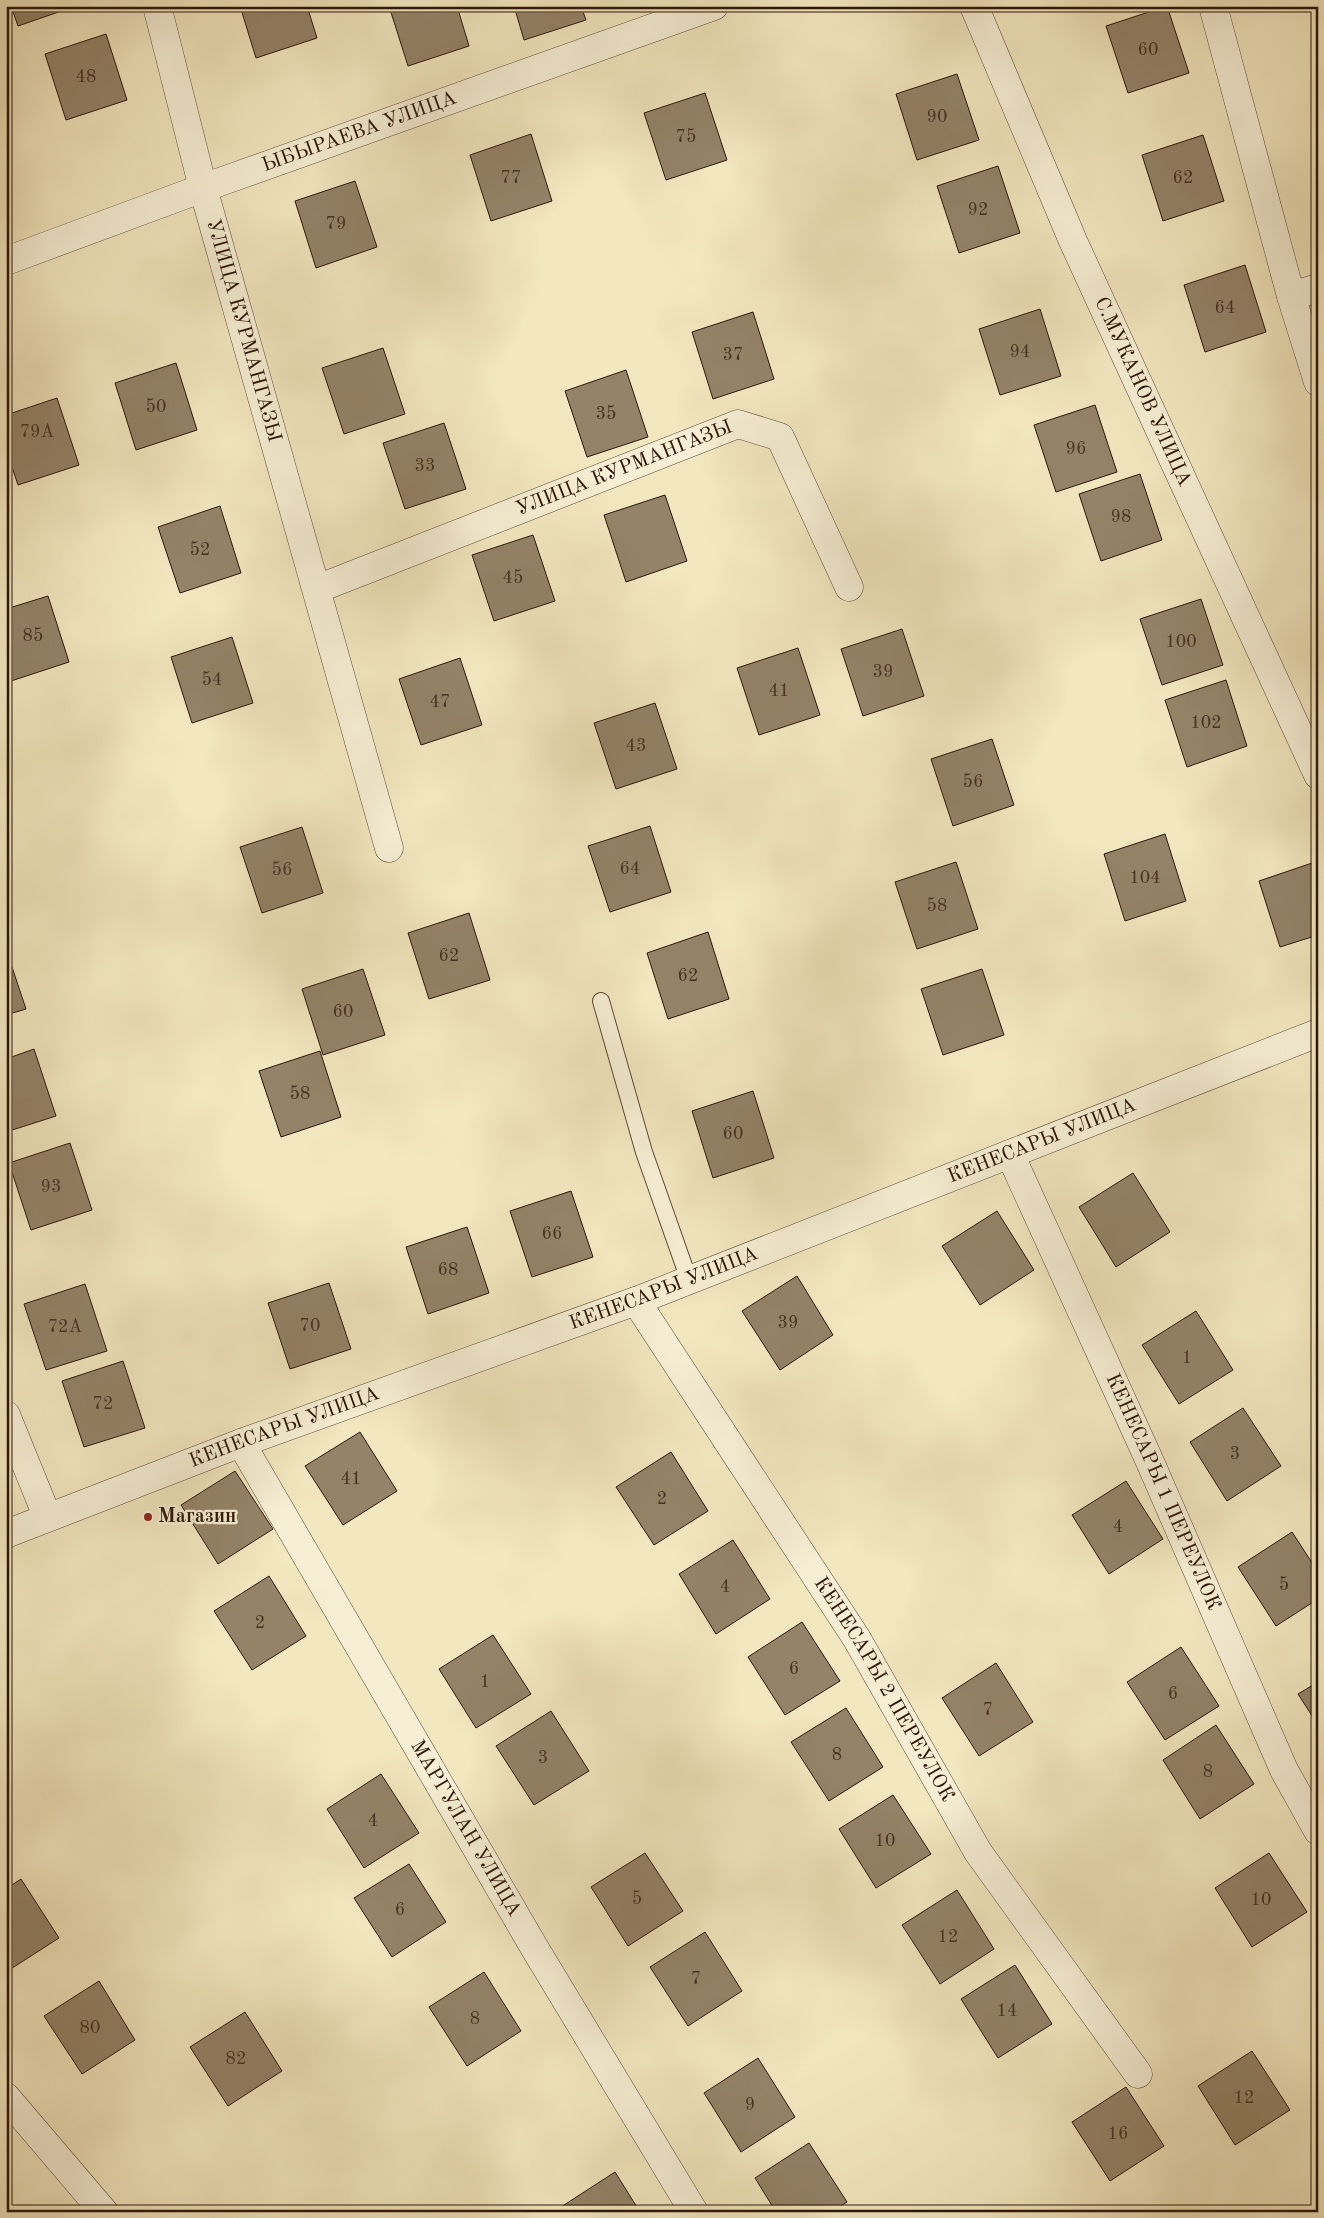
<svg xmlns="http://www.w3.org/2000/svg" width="1324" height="2218" viewBox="0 0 1324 2218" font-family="'Old Standard TT',serif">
  <rect width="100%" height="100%" fill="#f3e7bf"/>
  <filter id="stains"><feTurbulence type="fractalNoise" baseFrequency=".004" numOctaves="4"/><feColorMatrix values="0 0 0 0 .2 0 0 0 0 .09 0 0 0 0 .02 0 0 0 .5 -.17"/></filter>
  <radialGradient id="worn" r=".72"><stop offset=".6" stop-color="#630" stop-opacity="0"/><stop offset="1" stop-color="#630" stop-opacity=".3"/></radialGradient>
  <!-- building -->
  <g fill="#948368" stroke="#2d1609">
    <path d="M11,6H76L18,26Z"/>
    <path d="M240,6H307L317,38L256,58Z"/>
    <path d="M389,6H457L469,46L408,66Z"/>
    <path d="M514,6H581L586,20L524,40Z"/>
    <path d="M1167,6L1189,73L1128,93L1106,26Z"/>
    <path d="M106,34L127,100L66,120L45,54Z"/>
    <path d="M957,74L979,140L917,160L896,94Z"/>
    <path d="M705,93L727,160L666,180L644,113Z"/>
    <path d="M531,134L552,201L491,221L470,155Z"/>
    <path d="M1203,135L1224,201L1163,221L1142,155Z"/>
    <path d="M998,166L1020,233L959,253L937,186Z"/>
    <path d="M355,181L377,247L316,268L295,201Z"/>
    <path d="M1245,265L1266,332L1205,352L1184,285Z"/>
    <path d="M1040,309L1061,376L1000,395L979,329Z"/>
    <path d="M753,312L774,379L713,399L692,332Z"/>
    <path d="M383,348L405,414L344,434L322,368Z"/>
    <path d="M176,363L197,430L136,450L115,383Z"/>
    <path d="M626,370L648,437L587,457L565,391Z"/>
    <path d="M57,398L79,465L18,485L6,449V415Z"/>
    <path d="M1095,405L1117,472L1056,492L1034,425Z"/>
    <path d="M444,423L466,489L405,509L383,443Z"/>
    <path d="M1140,474L1162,540L1101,561L1079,494Z"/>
    <path d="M665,495L687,561L626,582L604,515Z"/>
    <path d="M220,506L241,573L180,593L158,527Z"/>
    <path d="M533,535L555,601L494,621L472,555Z"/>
    <path d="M48,596L69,662L8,682L6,676V609Z"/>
    <path d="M1201,599L1223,665L1162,685L1140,619Z"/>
    <path d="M902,629L924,696L863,716L841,649Z"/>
    <path d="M232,637L253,703L192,723L171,657Z"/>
    <path d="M798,648L820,715L759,735L737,668Z"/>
    <path d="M460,658L482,725L421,745L399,679Z"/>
    <path d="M1226,680L1247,746L1187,767L1165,700Z"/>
    <path d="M655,703L677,769L616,789L594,723Z"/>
    <path d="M992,739L1014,805L953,826L931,759Z"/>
    <path d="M650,826L671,892L610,912L588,846Z"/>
    <path d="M302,827L323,893L262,913L240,847Z"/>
    <path d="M1165,834L1186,901L1125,921L1104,854Z"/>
    <path d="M1318,861V935L1280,947L1259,881Z"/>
    <path d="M956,862L978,929L917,949L895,882Z"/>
    <path d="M469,913L490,980L429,999L408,933Z"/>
    <path d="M708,932L729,999L668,1019L647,953Z"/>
    <path d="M6,949L26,1009L6,1015Z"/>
    <path d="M363,969L385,1035L323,1055L302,989Z"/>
    <path d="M982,969L1004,1035L943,1055L921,989Z"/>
    <path d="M34,1049L56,1116L6,1132V1059Z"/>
    <path d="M320,1051L341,1117L281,1137L259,1071Z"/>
    <path d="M753,1091L774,1158L713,1178L692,1111Z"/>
    <path d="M70,1143L92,1210L31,1230L9,1163Z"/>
    <path d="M1133,1173L1170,1232L1116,1267L1079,1207Z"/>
    <path d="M571,1191L593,1257L532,1277L510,1211Z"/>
    <path d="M997,1211L1034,1270L980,1305L942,1246Z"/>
    <path d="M467,1227L489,1293L428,1314L406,1247Z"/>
    <path d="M797,1276L833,1335L780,1370L742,1311Z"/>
    <path d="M329,1283L351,1349L290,1369L268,1303Z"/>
    <path d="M85,1284L107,1351L46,1370L24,1304Z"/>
    <path d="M1196,1311L1233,1370L1179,1404L1142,1345Z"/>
    <path d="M123,1361L145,1428L84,1447L62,1381Z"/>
    <path d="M1243,1408L1281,1466L1227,1501L1190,1442Z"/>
    <path d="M360,1432L397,1491L343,1525L305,1466Z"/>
    <path d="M671,1452L708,1511L654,1545L616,1487Z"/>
    <path d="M235,1471L273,1529L218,1564L181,1505Z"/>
    <path d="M1126,1481L1163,1539L1109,1574L1072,1515Z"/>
    <path d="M1292,1532L1318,1572V1599L1276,1626L1238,1567Z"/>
    <path d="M733,1540L770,1599L716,1634L679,1574Z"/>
    <path d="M269,1576L306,1636L252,1670L214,1611Z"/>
    <path d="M802,1622L840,1681L785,1715L748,1657Z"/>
    <path d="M493,1635L531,1694L476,1728L439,1669Z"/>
    <path d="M1181,1647L1219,1706L1165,1740L1127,1682Z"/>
    <path d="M996,1663L1033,1722L979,1756L942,1698Z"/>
    <path d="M1318,1682V1725L1298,1694Z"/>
    <path d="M846,1708L883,1767L829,1801L791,1742Z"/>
    <path d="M551,1711L589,1771L534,1805L496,1746Z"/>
    <path d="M1216,1725L1254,1784L1200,1819L1163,1760Z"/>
    <path d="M381,1774L419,1833L364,1868L327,1809Z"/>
    <path d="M893,1795L931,1854L876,1888L839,1829Z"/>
    <path d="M645,1853L683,1911L628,1946L591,1887Z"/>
    <path d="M1269,1853L1307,1912L1252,1947L1215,1888Z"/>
    <path d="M409,1864L446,1922L392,1957L354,1898Z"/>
    <path d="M21,1879L59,1938L6,1972V1889Z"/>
    <path d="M957,1890L994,1949L940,1984L902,1925Z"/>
    <path d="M705,1932L742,1991L688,2026L650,1967Z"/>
    <path d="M1015,1965L1052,2024L998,2058L961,1999Z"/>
    <path d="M484,1972L521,2031L467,2066L429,2007Z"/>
    <path d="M99,1981L135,2040L82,2074L44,2016Z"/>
    <path d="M245,2012L282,2071L228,2106L190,2047Z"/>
    <path d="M1252,2051L1290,2110L1235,2145L1198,2086Z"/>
    <path d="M758,2058L795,2117L741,2152L704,2093Z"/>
    <path d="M1126,2087L1164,2146L1110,2181L1072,2122Z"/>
    <path d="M809,2143L847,2202L831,2212H776L755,2178Z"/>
    <path d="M615,2172L640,2212H564L561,2207Z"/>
  </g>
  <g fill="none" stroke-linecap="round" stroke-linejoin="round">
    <defs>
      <path id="service" d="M601,1001L644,1152L689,1280"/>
      <g id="minor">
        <path id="s1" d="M157,6L203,188L389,848"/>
        <path id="s2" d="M974,6L1073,241L1318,775"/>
        <path d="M1213,6L1291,296L1318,382"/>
        <path id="s3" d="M6,261L203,188L714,6"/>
        <path d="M1291,296L1318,288"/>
        <path id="s4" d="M317,589L738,424L780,437L849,587"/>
        <path id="s5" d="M1010,1154L1151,1464L1284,1770L1318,1831"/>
        <path id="s6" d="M636,1301L857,1639L978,1852L1138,2074"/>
        <path d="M6,1415L47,1516"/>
        <path id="s7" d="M241,1443L534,1947L694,2212"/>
        <path id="s8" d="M6,1534L241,1443L636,1301L1318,1033"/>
        <path d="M6,2097L104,2212"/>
      </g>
    </defs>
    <!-- service casing -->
    <use href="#service" stroke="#5e4a36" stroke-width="18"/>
    <!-- minor casing -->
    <use href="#minor" stroke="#5e4a36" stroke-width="29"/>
    <!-- service -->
    <use href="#service" stroke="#f7efd5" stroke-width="16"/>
    <!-- minor -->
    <use href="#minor" stroke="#f7efd5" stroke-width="28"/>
  </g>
  <!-- markers -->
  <circle fill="#8f2418" stroke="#f7efd5" stroke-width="2" cx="148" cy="1517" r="5"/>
  <g text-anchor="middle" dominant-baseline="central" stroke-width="4.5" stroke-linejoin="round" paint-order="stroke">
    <!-- number labels -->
    <g font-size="18" fill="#473121">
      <text x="1148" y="50">60</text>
      <text x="86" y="77">48</text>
      <text x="937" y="117">90</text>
      <text x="686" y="137">75</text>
      <text x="511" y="178">77</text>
      <text x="1183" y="178">62</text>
      <text x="978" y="210">92</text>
      <text x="336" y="224">79</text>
      <text x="1225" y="308">64</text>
      <text x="1020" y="352">94</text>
      <text x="733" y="355">37</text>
      <text x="156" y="407">50</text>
      <text x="606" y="414">35</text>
      <text x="37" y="432">79А</text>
      <text x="1076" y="449">96</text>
      <text x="425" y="466">33</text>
      <text x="1121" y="517">98</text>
      <text x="200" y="550">52</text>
      <text x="513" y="578">45</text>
      <text x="33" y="636">85</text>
      <text x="1181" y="642">100</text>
      <text x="883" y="672">39</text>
      <text x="212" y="680">54</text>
      <text x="779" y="691">41</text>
      <text x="440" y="702">47</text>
      <text x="1206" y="723">102</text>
      <text x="636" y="746">43</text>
      <text x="973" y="782">56</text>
      <text x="630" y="869">64</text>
      <text x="282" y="870">56</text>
      <text x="1145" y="878">104</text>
      <text x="937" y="906">58</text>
      <text x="449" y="956">62</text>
      <text x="688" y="976">62</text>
      <text x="343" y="1012">60</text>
      <text x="300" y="1094">58</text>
      <text x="733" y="1134">60</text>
      <text x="51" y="1187">93</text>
      <text x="552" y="1234">66</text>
      <text x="448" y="1270">68</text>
      <text x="788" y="1323">39</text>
      <text x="310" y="1326">70</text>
      <text x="65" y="1327">72А</text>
      <text x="1187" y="1358">1</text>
      <text x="103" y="1404">72</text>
      <text x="1235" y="1454">3</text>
      <text x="351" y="1479">41</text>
      <text x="662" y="1499">2</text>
      <text x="1118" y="1527">4</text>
      <text x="1284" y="1585">5</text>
      <text x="725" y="1587">4</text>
      <text x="260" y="1623">2</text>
      <text x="794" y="1669">6</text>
      <text x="485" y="1682">1</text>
      <text x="1173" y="1694">6</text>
      <text x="988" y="1710">7</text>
      <text x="837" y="1755">8</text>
      <text x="543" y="1758">3</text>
      <text x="1208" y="1772">8</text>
      <text x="373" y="1821">4</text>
      <text x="885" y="1841">10</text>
      <text x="637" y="1899">5</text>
      <text x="1261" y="1900">10</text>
      <text x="400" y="1910">6</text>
      <text x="948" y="1937">12</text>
      <text x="696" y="1979">7</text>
      <text x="1007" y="2011">14</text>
      <text x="475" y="2019">8</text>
      <text x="90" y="2028">80</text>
      <text x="236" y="2059">82</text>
      <text x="1244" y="2098">12</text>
      <text x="750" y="2105">9</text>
      <text x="1118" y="2134">16</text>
    </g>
    <!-- street labels -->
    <g font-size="20" fill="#2d1609" stroke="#f7efd5">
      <text stroke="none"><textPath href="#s3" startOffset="376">ЫБЫРАЕВА УЛИЦА</textPath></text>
      <text stroke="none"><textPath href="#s1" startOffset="336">УЛИЦА КУРМАНГАЗЫ</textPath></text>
      <text stroke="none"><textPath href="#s2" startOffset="421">С.МУКАНОВ УЛИЦА</textPath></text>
      <text stroke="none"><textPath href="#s4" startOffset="330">УЛИЦА КУРМАНГАЗЫ</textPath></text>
      <text stroke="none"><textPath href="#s8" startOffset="1108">КЕНЕСАРЫ УЛИЦА</textPath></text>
      <text stroke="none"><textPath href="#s8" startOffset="702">КЕНЕСАРЫ УЛИЦА</textPath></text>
      <text stroke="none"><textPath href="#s8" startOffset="298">КЕНЕСАРЫ УЛИЦА</textPath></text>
      <text stroke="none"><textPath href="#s5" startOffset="371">КЕНЕСАРЫ 1 ПЕРЕУЛОК</textPath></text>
      <text stroke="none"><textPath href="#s6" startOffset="461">КЕНЕСАРЫ 2 ПЕРЕУЛОК</textPath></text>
      <text stroke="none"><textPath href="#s7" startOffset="446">МАРГУЛАН УЛИЦА</textPath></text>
    </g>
    <!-- poi labels -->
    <g font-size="20" font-weight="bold" fill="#2d1609" stroke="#f7efd5" text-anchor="start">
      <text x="158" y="1517">Магазин</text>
    </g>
  </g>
  <!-- margin -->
  <rect width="1324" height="2218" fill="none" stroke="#f3e7bf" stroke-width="25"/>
  <rect x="8" y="8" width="1309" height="2203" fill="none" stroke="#2d1609" stroke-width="2.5"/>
  <rect x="12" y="12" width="1299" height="2193" fill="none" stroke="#2d1609"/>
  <rect width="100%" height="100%" filter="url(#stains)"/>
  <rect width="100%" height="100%" fill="url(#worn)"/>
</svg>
